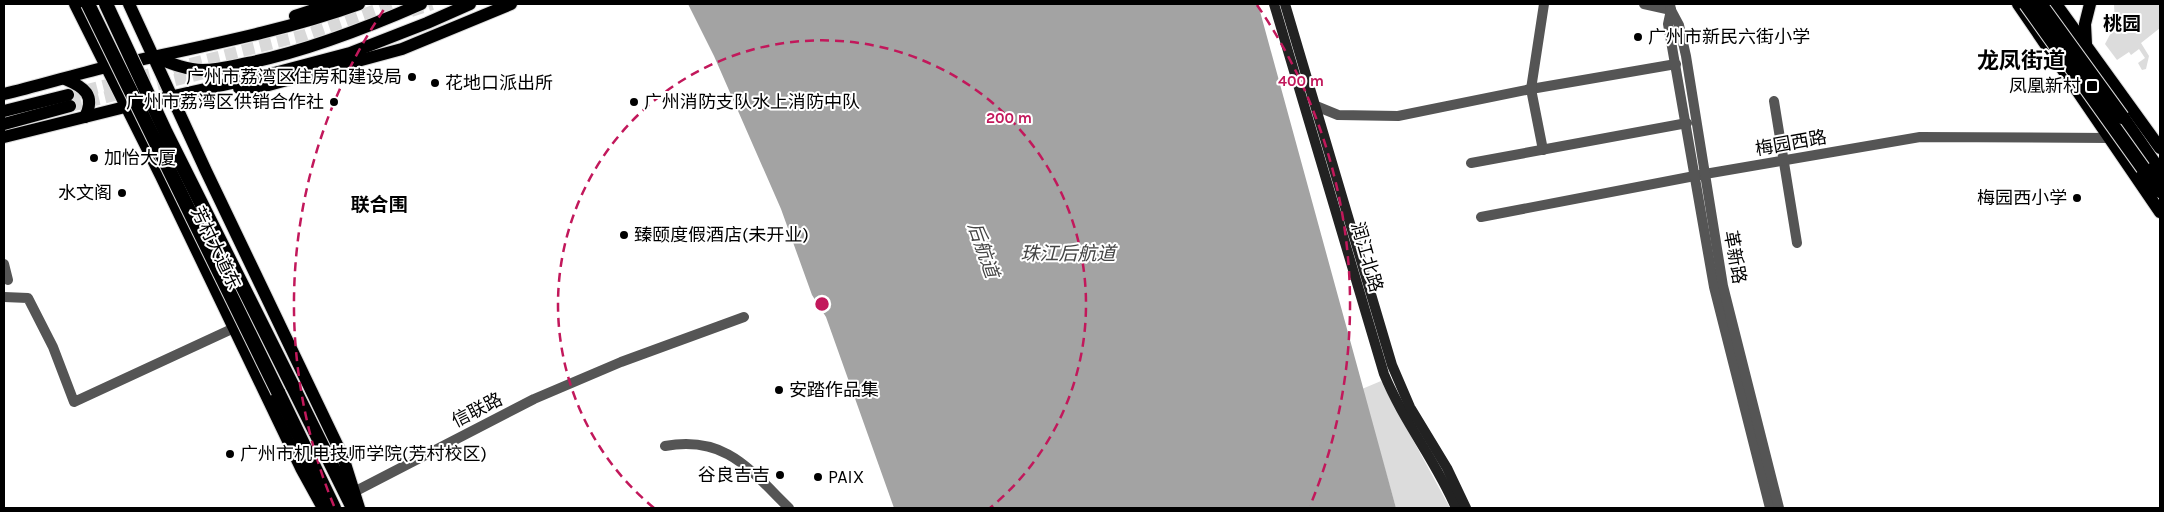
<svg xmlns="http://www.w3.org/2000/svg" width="2164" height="512" viewBox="0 0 2164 512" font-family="Karla,'Noto Sans SC',sans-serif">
  <rect width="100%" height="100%" fill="#fff"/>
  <!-- green -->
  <g fill="#dcdcdc">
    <path d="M2114,4H2160V28L2141,43L2149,56L2146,69L2142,70L2138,63L2145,58L2139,49L2131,55L2129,52L2117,60L2105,44L2115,25Z"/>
    <path d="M1381,381L1450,508H1396L1362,389Z"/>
  </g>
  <!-- water -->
  <path fill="#a3a3a3" d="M688,4H1258L1396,508H894L826,317L812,295L781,209L714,56Z"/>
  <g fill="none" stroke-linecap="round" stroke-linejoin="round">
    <!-- primary-tunnel -->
    <g stroke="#d9d9d9" stroke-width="12" stroke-dasharray="12 6" stroke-linecap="butt">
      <path d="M411,11L432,4"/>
      <path d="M68,95L305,35L393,4"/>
      <path d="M70,106L208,72"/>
    </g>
    <defs>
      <g id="primary">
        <path d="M75,4L161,176L301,468L323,508"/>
        <path d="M129,4L206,171L343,457L359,508"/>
        <path d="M2018,4L2160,212"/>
        <path d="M2056,4L2160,148"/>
        <path d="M295,16L332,4"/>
        <path d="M2086,44L2085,24L2090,4"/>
        <path d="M155,57C170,63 186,70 203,70C218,70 233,66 248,63C307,51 366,28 421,4"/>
        <path d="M65,79C84,87 96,95 85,117"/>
        <path d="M239,88L265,86L402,49L511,4"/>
        <path d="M4,94C38,86 73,75 107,67C192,48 278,33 359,4"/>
        <path d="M4,111L68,95"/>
        <path d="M4,124L70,106"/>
        <path d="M4,137L125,107L263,76L350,53L427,23L470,4"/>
      </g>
      <g id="trunk">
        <path d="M2122,117L2160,172"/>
        <path d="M2143,168L2160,191"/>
        <path d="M292,385L353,508"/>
        <path d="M278,392L334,508"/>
      </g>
    </defs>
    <!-- primary casing -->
    <use href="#primary" stroke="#dbdbdb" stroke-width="14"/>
    <!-- trunk casing -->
    <use href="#trunk" stroke="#dbdbdb" stroke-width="16"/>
    <!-- minor -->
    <g stroke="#555" stroke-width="10">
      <path d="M1644,4L1671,10"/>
      <path d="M1774,101L1797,243"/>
      <path d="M1316,106L1338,115L1398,116L1531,89L1676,64"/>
      <path d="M1543,150L1531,89L1544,4"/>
      <path d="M1471,163L1687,123"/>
      <path d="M1481,217L1705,174L1920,137L2109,138"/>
      <path d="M4,264L8,280"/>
      <path d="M4,297L28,298L53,347L74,402L234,328"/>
      <path d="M665,446C726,435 750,470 789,508"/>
      <path d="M354,492L534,399L621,362L744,317"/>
    </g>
    <!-- tertiary -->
    <g stroke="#555" stroke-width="10">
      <path d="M1670,4L1671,10L1668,24L1714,287L1770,508"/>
      <path d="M1671,10L1679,25L1686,56L1723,286L1779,508"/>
    </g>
    <!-- secondary -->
    <g stroke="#222" stroke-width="10">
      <path d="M1274,4L1384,374C1403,421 1436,461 1456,508"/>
      <path d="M1285,4L1392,365L1410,407L1447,468L1466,508"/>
    </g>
    <!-- primary -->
    <use href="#primary" stroke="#000" stroke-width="12"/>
    <!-- trunk -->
    <use href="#trunk" stroke="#000" stroke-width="14"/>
    <defs>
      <g id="trunk-bridge">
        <path d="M88,4L278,392"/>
        <path d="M106,4L166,133L292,385"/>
        <path d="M2026,4L2143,168"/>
        <path d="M2040,4L2122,117"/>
      </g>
    </defs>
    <!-- trunk-bridge casing -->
    <use href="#trunk-bridge" stroke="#dbdbdb" stroke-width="16" stroke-linecap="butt"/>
    <!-- trunk-bridge -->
    <use href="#trunk-bridge" stroke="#000" stroke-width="14"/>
  </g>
  <!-- distance rings -->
  <g fill="none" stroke="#c2185b" stroke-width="2.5" stroke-dasharray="9 6">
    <path d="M654 508A264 264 0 1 1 990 508"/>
    <path d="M334 506A528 528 0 0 1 387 5M1257 5A528 528 0 0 1 1310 506"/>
  </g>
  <!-- markers -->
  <g fill="#000" stroke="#fff" stroke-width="2">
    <circle cx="1638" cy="37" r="5"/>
    <circle cx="412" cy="77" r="5"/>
    <circle cx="435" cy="83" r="5"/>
    <rect x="2086" y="80" width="12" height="12" rx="2.5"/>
    <circle cx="334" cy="102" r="5"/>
    <circle cx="634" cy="102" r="5"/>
    <circle cx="94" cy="158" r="5"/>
    <circle cx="122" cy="193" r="5"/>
    <circle cx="2077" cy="198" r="5"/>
    <circle cx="624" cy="235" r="5"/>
    <circle cx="779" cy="390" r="5"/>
    <circle cx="230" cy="454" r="5"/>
    <circle cx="780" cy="475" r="5"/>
    <circle cx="818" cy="477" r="5"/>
  </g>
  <g text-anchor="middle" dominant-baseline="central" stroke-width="4" stroke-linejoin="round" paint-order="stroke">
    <!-- poi labels -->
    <g font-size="18" fill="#000" stroke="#fff" text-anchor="start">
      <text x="1648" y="37">广州市新民六街小学</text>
      <text x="402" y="77" text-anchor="end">广州市荔湾区住房和建设局</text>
      <text x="445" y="83">花地口派出所</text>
      <text x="2081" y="86" text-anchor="end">凤凰新村</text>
      <text x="324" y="102" text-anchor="end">广州市荔湾区供销合作社</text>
      <text x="644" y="102">广州消防支队水上消防中队</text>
      <text x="104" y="158">加怡大厦</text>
      <text x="112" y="193" text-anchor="end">水文阁</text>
      <text x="2067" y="198" text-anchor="end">梅园西小学</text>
      <text x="634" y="235">臻颐度假酒店(未开业)</text>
      <text x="789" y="390">安踏作品集</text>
      <text x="240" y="454">广州市机电技师学院(芳村校区)</text>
      <text x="770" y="475" text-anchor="end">谷良吉吉</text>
      <text x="828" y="477">PAIX</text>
    </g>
    <!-- street labels -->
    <g font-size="18" fill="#000" stroke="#fff">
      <text transform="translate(1791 143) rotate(-10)">梅园西路</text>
      <text transform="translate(216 248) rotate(64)">芳村大道东</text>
      <text transform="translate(1367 257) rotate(74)">润江北路</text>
      <text transform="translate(1735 257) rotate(80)">革新路</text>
      <text transform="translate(477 410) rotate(-27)">信联路</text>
    </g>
    <!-- neighbourhood labels -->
    <g font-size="19" font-weight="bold" fill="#000" stroke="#fff">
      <text x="2122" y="24">桃园</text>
      <text x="379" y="205">联合围</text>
    </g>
    <!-- water labels -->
    <g font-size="19" font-style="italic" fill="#444" stroke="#fff">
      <text transform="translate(983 250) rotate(71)">后航道</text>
      <text x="1068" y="254">珠江后航道</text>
    </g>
    <!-- district labels -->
    <g font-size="22" font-weight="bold" fill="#000" stroke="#fff">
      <text x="2021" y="61">龙凤街道</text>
    </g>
  </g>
  <circle cx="822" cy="304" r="8" fill="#c2185b" stroke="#fff" stroke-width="2.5"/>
  <g font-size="15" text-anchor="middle" font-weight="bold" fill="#c2185b" stroke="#fff" stroke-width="4" stroke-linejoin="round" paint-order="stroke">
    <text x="1301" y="86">400 m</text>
    <text x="1009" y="123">200 m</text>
  </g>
  <!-- border -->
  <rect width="2164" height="512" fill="none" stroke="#000000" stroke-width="10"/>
</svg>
